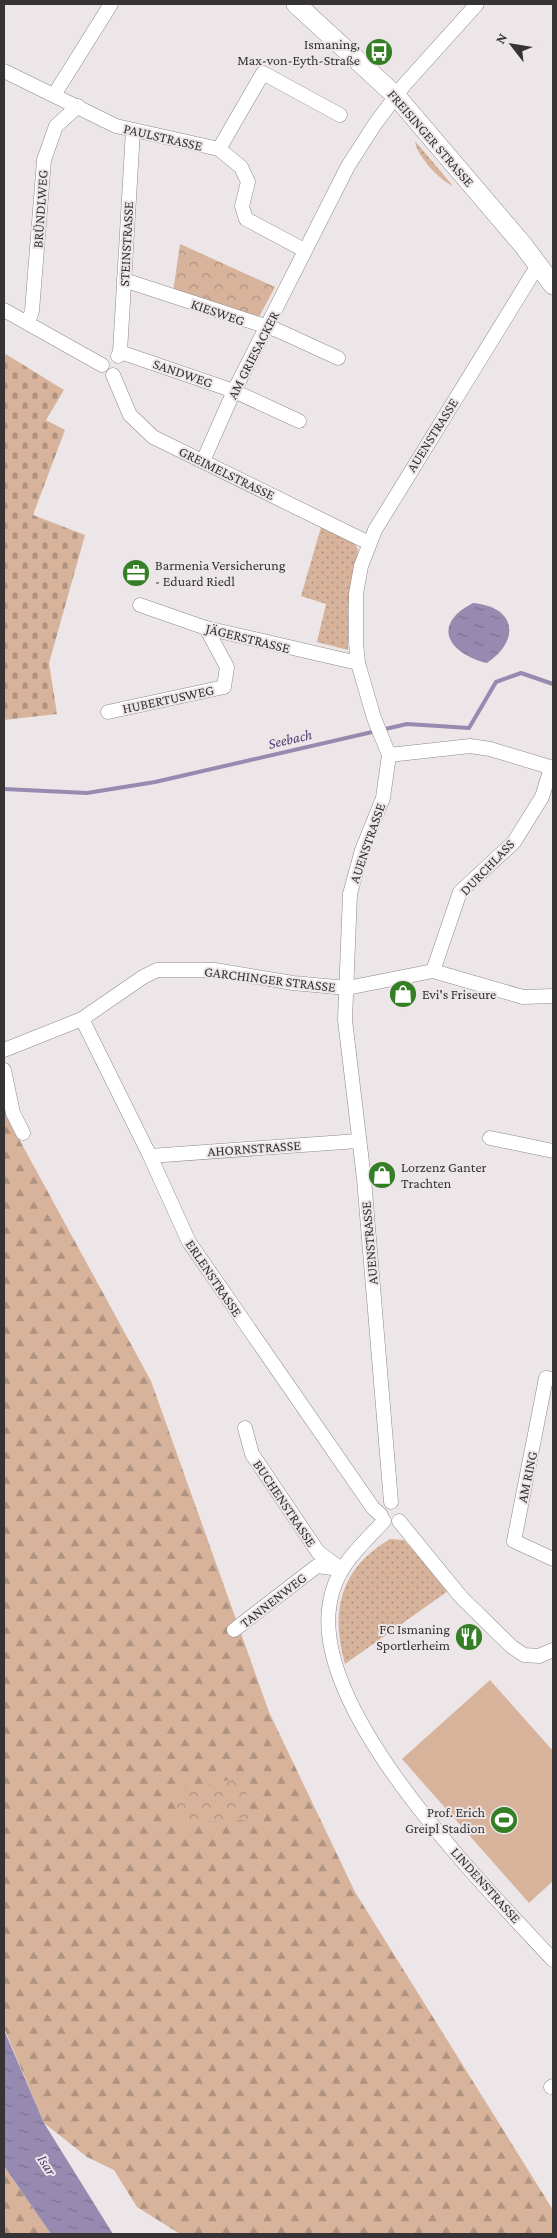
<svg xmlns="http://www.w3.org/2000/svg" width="557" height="2238" viewBox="0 0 557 2238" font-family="'Crimson Pro',serif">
  <defs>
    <pattern id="grass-dots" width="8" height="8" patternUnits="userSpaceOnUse" patternTransform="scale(1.25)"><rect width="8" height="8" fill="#d7b39b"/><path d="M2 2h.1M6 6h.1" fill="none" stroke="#af927f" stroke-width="1.8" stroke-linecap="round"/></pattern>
    <pattern id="forest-firs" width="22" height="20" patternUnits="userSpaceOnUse" patternTransform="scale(1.25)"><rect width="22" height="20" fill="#d7b39b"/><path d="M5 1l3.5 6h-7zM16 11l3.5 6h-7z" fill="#af927f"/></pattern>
    <pattern id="cemetery-stones" width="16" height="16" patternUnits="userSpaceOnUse" patternTransform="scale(1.25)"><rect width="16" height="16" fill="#d7b39b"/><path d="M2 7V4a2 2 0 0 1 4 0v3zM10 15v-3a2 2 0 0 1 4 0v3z" fill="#af927f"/></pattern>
    <pattern id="park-crowns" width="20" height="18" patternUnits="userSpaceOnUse" patternTransform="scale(1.25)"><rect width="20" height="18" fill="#d7b39b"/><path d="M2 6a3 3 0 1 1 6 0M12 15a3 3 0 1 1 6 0" fill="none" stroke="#af927f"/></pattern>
    <pattern id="water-ripples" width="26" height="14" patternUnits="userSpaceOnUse" patternTransform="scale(1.25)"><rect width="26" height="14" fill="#968ab1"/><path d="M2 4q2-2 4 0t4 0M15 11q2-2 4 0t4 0" fill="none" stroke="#7b7191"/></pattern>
  </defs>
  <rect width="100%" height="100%" fill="#ece6e8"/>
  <!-- grass -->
  <g fill="url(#grass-dots)">
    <path d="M415,141L453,186C440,181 416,155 415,141Z"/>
    <path d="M321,527L355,544L358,550L348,608V650L317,642L326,604L301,596Z"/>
    <path d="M390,1539L404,1540L448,1591L345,1664C330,1610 340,1569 390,1539Z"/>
  </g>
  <!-- forest -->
  <g fill="url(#forest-firs)">
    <path d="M4,1105L7,1117L151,1381L269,1712L355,1892L553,2210V2234H180L137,2207L114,2170L87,2157L44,2123L4,2028Z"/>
    <path d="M4,2166L51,2234H4Z"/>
  </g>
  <!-- cemetery -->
  <path fill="url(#cemetery-stones)" d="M4,353L64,390L46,420L65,430L33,515L85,535L49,663L57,714L4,720Z"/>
  <!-- park -->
  <g fill="url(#park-crowns)">
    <path d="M180,244L275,287L258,319L173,292Z"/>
    <path d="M245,1776L249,1820L181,1822L172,1793Z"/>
  </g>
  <!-- garden -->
  <path fill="#d7b39b" d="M490,1680L553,1751V1881L529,1903L402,1759Z"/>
  <!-- water -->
  <g fill="url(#water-ripples)">
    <path d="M473,603C516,607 521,640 487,663C449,654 430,625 473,603Z"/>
    <path d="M4,2030L44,2123L113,2234H51L4,2166Z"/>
  </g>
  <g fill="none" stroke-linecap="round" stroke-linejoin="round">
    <!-- stream -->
    <path stroke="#968ab1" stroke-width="4" d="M4,789L87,793L155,782L407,724L469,728L496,682L521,673L553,684"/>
    <defs>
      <g id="street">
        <path d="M4,71L116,126L219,149L263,73L340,115"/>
        <path d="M54,95L111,4"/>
        <path d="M219,149L241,167L248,182L242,206L246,219L304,250"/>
        <path d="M124,280L277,330L338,358"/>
        <path d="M4,310L102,365"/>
        <path d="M28,323L32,311L44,160L56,126L78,106"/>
        <path d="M120,352L234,391L299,421"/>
        <path d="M118,356L120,352L133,130"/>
        <path d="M113,375L130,415L153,437L369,543"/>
        <path d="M203,461L234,391L348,166L375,124L405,84L477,4"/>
        <path d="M140,605L206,628L358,663"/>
        <path d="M108,712L224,687L227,667L206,628"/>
        <path d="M389,755L470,746L490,749L553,768"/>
        <path d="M433,971L460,892L514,842L542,797L551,768"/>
        <path d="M82,1019L150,1156L189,1242L373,1508L381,1515"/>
        <path d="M4,1050L82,1019L143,977L157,970H215L293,983L347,988L433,971L523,997L553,996"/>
        <path d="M4,1070L13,1113L23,1133"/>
        <path d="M490,1138L553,1151"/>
        <path d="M150,1156L358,1141"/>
        <path d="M553,1379L546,1378L514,1541L553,1559"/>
        <path d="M245,1428L252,1454L318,1552L341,1569"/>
        <path d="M391,1502L364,1179L345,1020L350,894L362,850L383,798L389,755L374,718L358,663L356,643V594L361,566L375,530L538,265"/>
        <path d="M384,1521C360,1547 336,1566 330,1602C309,1711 484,1885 553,1960"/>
        <path d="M399,1521L461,1597L512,1647L524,1655L539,1656L553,1650"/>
        <path d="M234,1630L317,1566L340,1569"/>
        <path d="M551,2087L553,2086"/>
      </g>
      <path id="secondary" d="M296,4L396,96L523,245L553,285"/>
    </defs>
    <!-- street casing -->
    <use href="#street" stroke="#8e898a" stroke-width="15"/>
    <!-- secondary casing -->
    <use href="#secondary" stroke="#8e898a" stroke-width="20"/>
    <!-- street -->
    <use href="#street" stroke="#fff" stroke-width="14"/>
    <!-- secondary -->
    <use href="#secondary" stroke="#fff" stroke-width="19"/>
  </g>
  <!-- icons -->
  <defs>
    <symbol id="bus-disc" viewBox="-11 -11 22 22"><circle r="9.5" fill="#347e25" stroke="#ece6e8"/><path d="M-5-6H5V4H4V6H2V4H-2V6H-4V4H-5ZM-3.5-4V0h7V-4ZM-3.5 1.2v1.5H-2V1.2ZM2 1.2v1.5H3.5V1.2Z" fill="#fff"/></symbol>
    <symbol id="office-disc" viewBox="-11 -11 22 22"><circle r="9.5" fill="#347e25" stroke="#ece6e8"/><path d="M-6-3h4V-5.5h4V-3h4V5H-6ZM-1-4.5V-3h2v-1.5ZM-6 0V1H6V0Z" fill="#fff"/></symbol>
    <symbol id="shop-disc" viewBox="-11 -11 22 22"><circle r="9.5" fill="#347e25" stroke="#ece6e8"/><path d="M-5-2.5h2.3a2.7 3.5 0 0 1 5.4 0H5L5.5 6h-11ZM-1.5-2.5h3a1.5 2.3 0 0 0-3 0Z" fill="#fff"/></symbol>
    <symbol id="restaurant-disc" viewBox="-11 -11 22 22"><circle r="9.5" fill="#347e25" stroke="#ece6e8"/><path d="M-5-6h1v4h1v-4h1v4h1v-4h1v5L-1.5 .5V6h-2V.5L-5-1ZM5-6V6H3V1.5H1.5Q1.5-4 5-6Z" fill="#fff"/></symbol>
    <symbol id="stadium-disc" viewBox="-11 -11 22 22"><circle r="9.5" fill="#347e25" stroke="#ece6e8"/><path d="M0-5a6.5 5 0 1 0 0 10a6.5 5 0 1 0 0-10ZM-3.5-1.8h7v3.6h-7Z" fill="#fff"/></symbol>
  </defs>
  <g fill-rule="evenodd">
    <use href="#bus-disc" x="363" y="36" width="32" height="32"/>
    <use href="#office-disc" x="120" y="557" width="32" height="32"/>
    <use href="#shop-disc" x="387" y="978" width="32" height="32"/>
    <use href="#shop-disc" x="366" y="1159" width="32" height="32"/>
    <use href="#restaurant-disc" x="453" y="1621" width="32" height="32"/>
    <use href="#stadium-disc" x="488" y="1804" width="32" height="32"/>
  </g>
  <g text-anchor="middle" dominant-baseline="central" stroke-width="4" stroke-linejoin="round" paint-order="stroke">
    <!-- poi labels -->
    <g font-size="14" fill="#353333" stroke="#ece6e8" text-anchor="end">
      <text x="360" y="44">Ismaning,<tspan x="360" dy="16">Max-von-Eyth-Straße</tspan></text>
      <text x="155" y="565" text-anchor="start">Barmenia Versicherung<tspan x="155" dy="16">- Eduard Riedl</tspan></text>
      <text x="422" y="994" text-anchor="start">Evi's Friseure</text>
      <text x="401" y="1167" text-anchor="start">Lorzenz Ganter<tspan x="401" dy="16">Trachten</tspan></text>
      <text x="450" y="1629">FC Ismaning<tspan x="450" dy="16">Sportlerheim</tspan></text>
      <text x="485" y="1812">Prof. Erich<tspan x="485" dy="16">Greipl Stadion</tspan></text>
    </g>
    <!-- street labels -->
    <g font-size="14" fill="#353333" stroke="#ece6e8">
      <text transform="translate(163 137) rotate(13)">PAULSTRASSE</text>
      <text transform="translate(431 138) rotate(49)">FREISINGER STRASSE</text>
      <text transform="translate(40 209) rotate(-86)">BRÜNDLWEG</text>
      <text transform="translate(126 244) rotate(-87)">STEINSTRASSE</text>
      <text transform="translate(218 312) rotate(19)">KIESWEG</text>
      <text transform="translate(253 355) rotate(-63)">AM GRIESACKER</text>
      <text transform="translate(183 373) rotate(19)">SANDWEG</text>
      <text transform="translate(432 435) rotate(-58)">AUENSTRASSE</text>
      <text transform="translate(227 473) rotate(26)">GREIMELSTRASSE</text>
      <text transform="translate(248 638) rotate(14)">JÄGERSTRASSE</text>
      <text transform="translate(168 699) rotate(-12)">HUBERTUSWEG</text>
      <text transform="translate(367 843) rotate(-71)">AUENSTRASSE</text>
      <text transform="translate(487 867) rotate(-46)">DURCHLASS</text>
      <text transform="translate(270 979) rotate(7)">GARCHINGER STRASSE</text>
      <text transform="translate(254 1148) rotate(-4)">AHORNSTRASSE</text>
      <text transform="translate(369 1243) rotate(-95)">AUENSTRASSE</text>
      <text transform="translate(214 1278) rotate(56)">ERLENSTRASSE</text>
      <text transform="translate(527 1477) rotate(-78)">AM RING</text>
      <text transform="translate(285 1503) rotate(56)">BUCHENSTRASSE</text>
      <text transform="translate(273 1600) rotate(-38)">TANNENWEG</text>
      <text transform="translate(486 1885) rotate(48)">LINDENSTRASSE</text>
    </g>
    <!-- water labels -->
    <g font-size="15" font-style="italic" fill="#533f75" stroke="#ece6e8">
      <text transform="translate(290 739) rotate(-13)">Seebach</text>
      <text transform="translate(47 2165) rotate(57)">Isar</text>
    </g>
  </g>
  <!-- border -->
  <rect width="557" height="2238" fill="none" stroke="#353333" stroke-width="10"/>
  <!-- north arrow -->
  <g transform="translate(512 45) rotate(301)" stroke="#ece6e8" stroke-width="4" paint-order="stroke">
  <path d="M0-4L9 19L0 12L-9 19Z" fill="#353333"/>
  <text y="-8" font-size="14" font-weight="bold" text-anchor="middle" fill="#353333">N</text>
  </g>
</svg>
